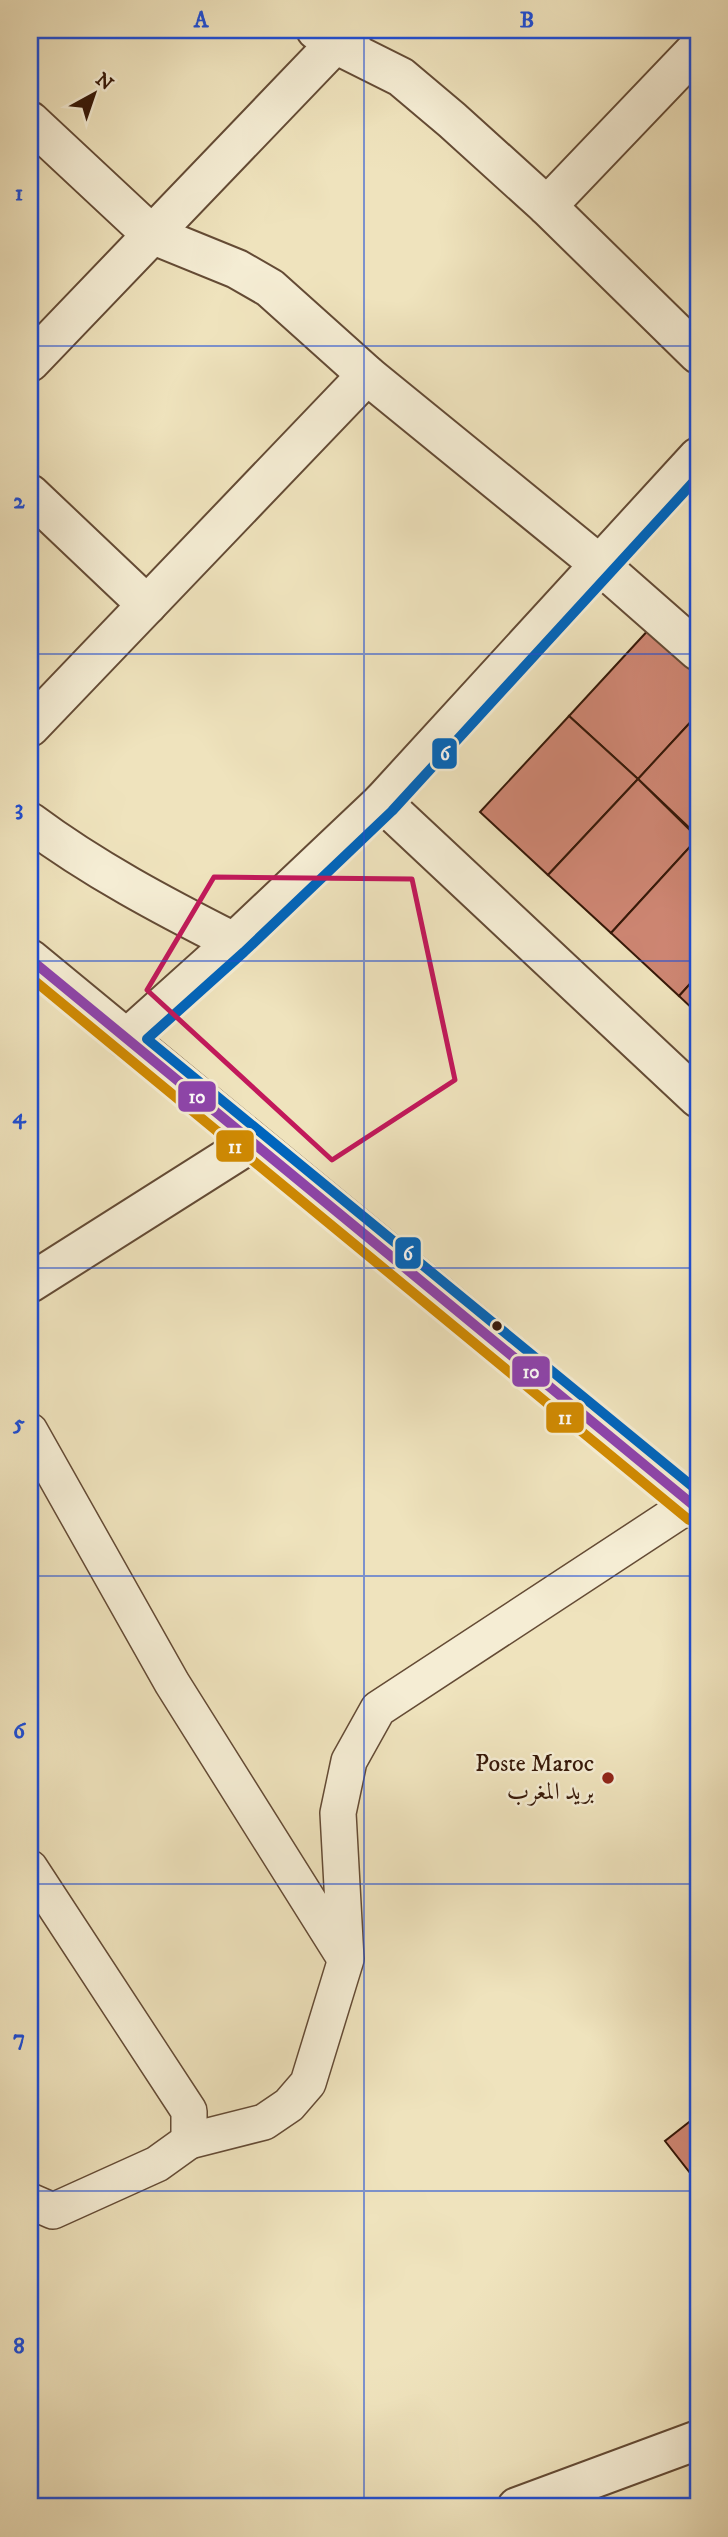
<svg xmlns="http://www.w3.org/2000/svg" width="728" height="2537" viewBox="0 0 728 2537" font-family="'IM FELL DW Pica',Amiri,serif">
  <rect width="100%" height="100%" fill="#efe3bd"/>
  <filter id="stains"><feTurbulence type="fractalNoise" baseFrequency=".00286" numOctaves="4"/><feColorMatrix values="0 0 0 0 .2 0 0 0 0 .09 0 0 0 0 .02 0 0 0 .5 -.17"/></filter>
  <radialGradient id="worn" r=".72"><stop offset=".6" stop-color="#630" stop-opacity="0"/><stop offset="1" stop-color="#630" stop-opacity=".3"/></radialGradient>
  <!-- building -->
  <g fill="#ce8673" stroke="#361808" stroke-width="2">
    <path d="M652,626L698,668V714L638,779L569,716Z"/>
    <path d="M698,714V836L638,779Z"/>
    <path d="M569,716L638,779L548,875L480,812Z"/>
    <path d="M638,779L698,838L611,933L548,875Z"/>
    <path d="M698,838V975L679,996L611,933Z"/>
    <path d="M698,975V1014L679,996Z"/>
    <path d="M698,2115V2183L665,2141Z"/>
  </g>
  <g fill="none" stroke-linecap="round" stroke-linejoin="round">
    <defs>
      <g id="service">
        <path d="M30,1431L172,1683L344,1957"/>
        <path d="M30,1868L189,2111V2141L157,2164L53,2211L30,2201"/>
        <path d="M189,2141L264,2122L289,2105L308,2083L346,1959L338,1813L349,1761L378,1709L692,1503"/>
      </g>
      <g id="minor">
        <path d="M316,30L335,44L401,77L452,120L547,206L698,354"/>
        <path d="M30,121L151,234L237,269L270,288L367,375L599,564L698,651"/>
        <path d="M547,206L698,48"/>
        <path d="M30,362L335,44L353,30"/>
        <path d="M30,494L147,605"/>
        <path d="M30,727L367,375"/>
        <path d="M382,802L698,1098"/>
        <path d="M30,822C93,869 163,906 234,942"/>
        <path d="M126,1039L234,942L382,802L698,457"/>
        <path d="M30,1283L251,1143"/>
        <path d="M517,2507L698,2440"/>
      </g>
      <path id="tertiary" d="M30,959L698,1509"/>
    </defs>
    <!-- service casing -->
    <use href="#service" stroke="#644b35" stroke-width="38"/>
    <!-- minor casing -->
    <use href="#minor" stroke="#644b35" stroke-width="42"/>
    <!-- tertiary casing -->
    <use href="#tertiary" stroke="#644b35" stroke-width="42"/>
    <!-- service -->
    <use href="#service" stroke="#f5edd4" stroke-width="35"/>
    <!-- minor -->
    <use href="#minor" stroke="#f5edd4" stroke-width="38"/>
    <!-- tertiary -->
    <use href="#tertiary" stroke="#f5edd4" stroke-width="38"/>
    <defs>
      <path id="bus-1" d="M30,959L698,1509"/>
      <path id="bus-2" d="M30,977L689,1520"/>
      <path id="bus-3" d="M698,477L392,811L244,952L147,1039L698,1491"/>
    </defs>
    <!-- bus-1 casing -->
    <use href="#bus-1" stroke="#f5edd4" stroke-width="16"/>
    <!-- bus-2 casing -->
    <use href="#bus-2" stroke="#f5edd4" stroke-width="16"/>
    <!-- bus-3 casing -->
    <use href="#bus-3" stroke="#f5edd4" stroke-width="16"/>
    <!-- bus-1 -->
    <use href="#bus-1" stroke="#8e44ad" stroke-width="10"/>
    <!-- bus-2 -->
    <use href="#bus-2" stroke="#d08a02" stroke-width="10"/>
    <!-- bus-3 -->
    <use href="#bus-3" stroke="#0065bd" stroke-width="10"/>
  </g>
  <!-- marked area -->
  <path fill="none" stroke="#c2185b" stroke-width="5" stroke-linejoin="round" d="M214,877L412,879L455,1080L332,1160L147,990Z"/>
  <!-- grid -->
  <path fill="none" stroke="#1d4ed8" stroke-width="2" stroke-opacity="0.55" d="M364,30V2507M30,346H698M30,654H698M30,961H698M30,1268H698M30,1576H698M30,1884H698M30,2191H698"/>
  <!-- markers -->
  <circle fill="#361808" stroke="#f5edd4" stroke-width="2.5" cx="497" cy="1326" r="6"/>
  <circle fill="#8f2418" stroke="#f5edd4" stroke-width="2.5" cx="608" cy="1778" r="7"/>
  <g text-anchor="middle" dominant-baseline="central" stroke-width="5" stroke-linejoin="round" paint-order="stroke">
    <!-- poi labels -->
    <g font-size="24" fill="#361808" stroke="#f5edd4" text-anchor="end">
      <text x="594" y="1764">Poste Maroc<tspan x="594" dy="28">بريد المغرب</tspan></text>
    </g>
  </g>
  <g stroke="#f5edd4" stroke-width="2.5">
    <rect x="431" y="737" width="27" height="33" rx="7" fill="#0065bd"/>
    <rect x="177" y="1080" width="40" height="33" rx="7" fill="#8e44ad"/>
    <rect x="215" y="1129" width="40" height="34" rx="7" fill="#d08a02"/>
    <rect x="394" y="1236" width="28" height="34" rx="7" fill="#0065bd"/>
    <rect x="511" y="1355" width="40" height="33" rx="7" fill="#8e44ad"/>
    <rect x="545" y="1401" width="40" height="33" rx="7" fill="#d08a02"/>
  </g>
  <g font-size="19" text-anchor="middle" font-weight="bold" fill="#fff">
    <text x="445" y="760">6</text>
    <text x="197" y="1103">10</text>
    <text x="235" y="1153">11</text>
    <text x="408" y="1260">6</text>
    <text x="531" y="1378">10</text>
    <text x="565" y="1424">11</text>
  </g>
  <!-- margin -->
  <rect width="728" height="2537" fill="none" stroke="#efe3bd" stroke-width="77"/>
  <!-- north arrow -->
  <g transform="translate(94 94) rotate(40)" stroke="#f5edd4" stroke-width="5" paint-order="stroke">
  <path d="M0-5L12 26L0 18L-12 26Z" fill="#361808"/>
  <text y="-10" font-size="19" font-weight="bold" text-anchor="middle" fill="#361808">N</text>
  </g>
  <rect x="38" y="38" width="652" height="2460" fill="none" stroke="#1d4ed8" stroke-width="2.5"/>
  <g font-size="23" text-anchor="middle" font-weight="bold" fill="#1d4ed8">
    <text x="201" y="27">A</text>
    <text x="527" y="27">B</text>
    <text x="19" y="200">1</text>
    <text x="19" y="508">2</text>
    <text x="19" y="815">3</text>
    <text x="19" y="1123">4</text>
    <text x="19" y="1430">5</text>
    <text x="19" y="1738">6</text>
    <text x="19" y="2045">7</text>
    <text x="19" y="2353">8</text>
  </g>
  <rect width="100%" height="100%" filter="url(#stains)"/>
  <rect width="100%" height="100%" fill="url(#worn)"/>
</svg>
